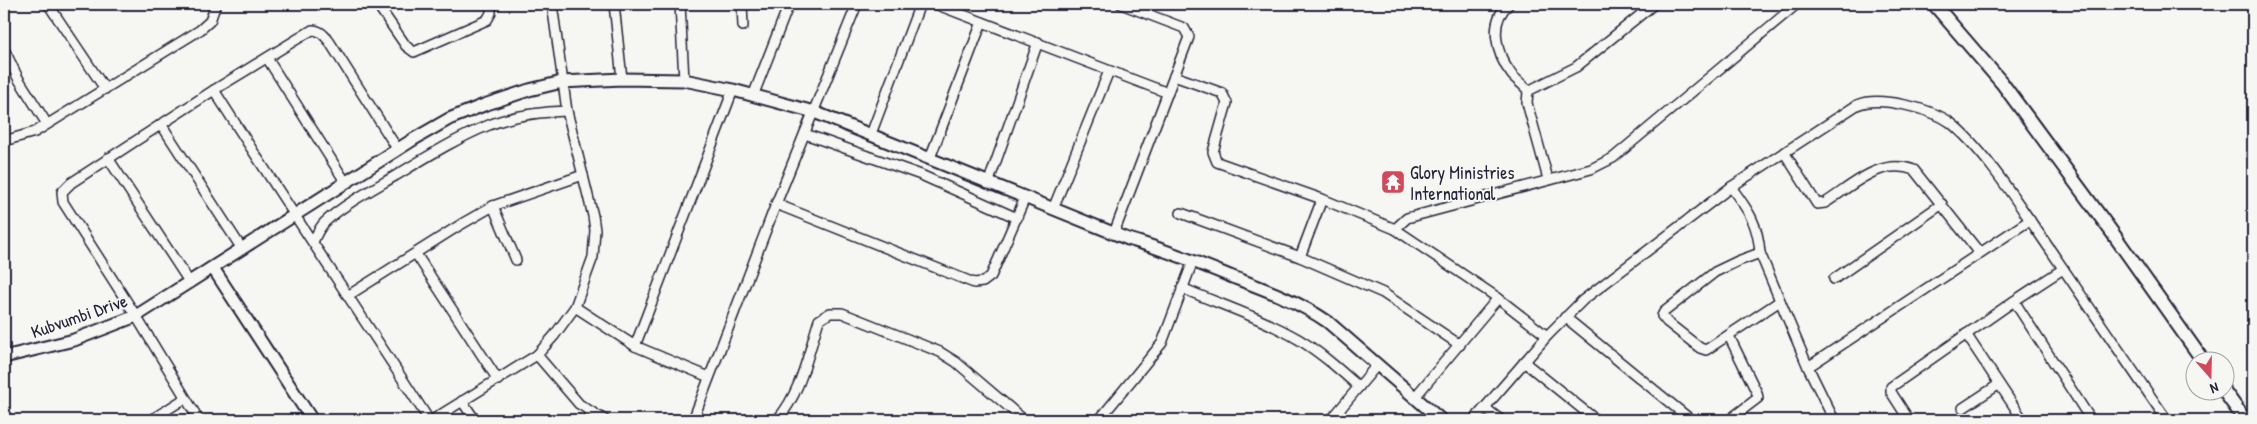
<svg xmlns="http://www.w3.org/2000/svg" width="2257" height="424" viewBox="0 0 2257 424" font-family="'Patrick Hand',sans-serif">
  <rect width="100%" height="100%" fill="#f6f6f2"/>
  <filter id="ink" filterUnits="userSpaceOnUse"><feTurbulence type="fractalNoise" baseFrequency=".02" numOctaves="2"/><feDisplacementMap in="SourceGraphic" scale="10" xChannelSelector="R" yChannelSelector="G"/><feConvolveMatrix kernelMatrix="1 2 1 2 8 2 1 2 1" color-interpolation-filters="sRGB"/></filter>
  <g filter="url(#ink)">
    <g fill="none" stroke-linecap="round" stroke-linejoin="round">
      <defs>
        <g id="minor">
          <path d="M48,4L105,89"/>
          <path d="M377,4L406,46L414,52L487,20L491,13V4"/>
          <path d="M614,4L622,79"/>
          <path d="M680,4L684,80"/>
          <path d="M742,4L743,26"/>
          <path d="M935,4L1168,93"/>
          <path d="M1509,4C1488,21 1496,55 1512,75C1517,81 1524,85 1528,91"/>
          <path d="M4,49L18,78L47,124"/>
          <path d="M267,58L346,183"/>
          <path d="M1174,76L1222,93L1227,103L1213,152L1217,162L1322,199L1395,229L1498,298L1547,336"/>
          <path d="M214,90C284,201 358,310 429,420"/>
          <path d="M753,96L789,4"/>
          <path d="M161,124L242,249"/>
          <path d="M805,134L921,175L1017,218"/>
          <path d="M871,134L920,4"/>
          <path d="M4,141L35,132L200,30L210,21L216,4"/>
          <path d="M1784,152L1817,204L1825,203C1852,186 1880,157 1914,170L1979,252"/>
          <path d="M108,158L190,283"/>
          <path d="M930,158L982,22"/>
          <path d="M1548,179L1527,103L1528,91L1576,67L1654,4"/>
          <path d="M988,184L1038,42"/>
          <path d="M1731,187C1748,210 1758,223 1760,253L1808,367L1834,420"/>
          <path d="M776,204L974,283L983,282L991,276L1025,198"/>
          <path d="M493,206L516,260"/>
          <path d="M1053,209L1109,71"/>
          <path d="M1181,213L1300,257L1383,293L1460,345"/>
          <path d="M1395,229L1407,218L1591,169L1613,158L1797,4"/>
          <path d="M1114,233L1189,37L1184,28L1121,4"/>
          <path d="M313,242C316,235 319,228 325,222C343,205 373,189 395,176C425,158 455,139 489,125C513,115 540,112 567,111"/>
          <path d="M1760,253L1738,261L1715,272L1664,312L1662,316L1667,322L1700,348L1706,350L1780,301"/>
          <path d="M416,254L498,380"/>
          <path d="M1300,257L1322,199"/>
          <path d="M1834,279L1942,204"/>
          <path d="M1182,288C1221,305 1262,318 1298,339C1320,352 1340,370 1359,387"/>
          <path d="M349,295L460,225L493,206L583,175"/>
          <path d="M2014,301L2091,420"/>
          <path d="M575,307L635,346L709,377"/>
          <path d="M1565,317L1691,420"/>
          <path d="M1966,334L2023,420"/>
          <path d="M1729,336L1757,393L1758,398L1729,420"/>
          <path d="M635,346L733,90"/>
          <path d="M537,355L579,404L605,420"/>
          <path d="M1524,362L1596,420"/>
          <path d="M1808,367L2030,220"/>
          <path d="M1415,397L1498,298"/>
          <path d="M462,401L475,420"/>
          <path d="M1485,408L1501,420"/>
          <path d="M1963,408L1998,385"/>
          <path d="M151,420L184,399"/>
          <path d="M199,420L136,316L63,202L62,192L71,183L214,90L312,30C320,30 324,35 329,41L398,150"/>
          <path d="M432,420L537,355L554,336L575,307L593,257L595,230L593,216L567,111L552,4"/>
          <path d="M693,420L776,204L857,4"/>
          <path d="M777,420C801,393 808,354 819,320L830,313H842L940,352L956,362L1024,420"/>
          <path d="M1099,420L1162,343L1193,261"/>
          <path d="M1331,420L1377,365"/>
          <path d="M1474,420L1547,336L1583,300L1731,187L1857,105C1879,95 1932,109 1951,123C1982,148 2013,196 2036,229C2080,293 2123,357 2167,420"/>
          <path d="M1909,420L1891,392V387L2014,301L2063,269"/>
        </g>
        <g id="tertiary">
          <path d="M213,268L312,420"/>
          <path d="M4,357L74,340L136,316L414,139L449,119L484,105L529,90L562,82L622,79L684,80L733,90L814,112L1128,239C1163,249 1196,262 1230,276C1264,289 1298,301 1328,322L1441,420"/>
        </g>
        <g id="secondary">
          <path d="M1934,4L2002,83L2114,235L2204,362"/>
          <path d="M2224,391L2245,420"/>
        </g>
      </defs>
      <!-- minor casing -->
      <use href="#minor" stroke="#22223b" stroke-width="12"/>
      <!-- tertiary casing -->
      <use href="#tertiary" stroke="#22223b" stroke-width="15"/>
      <!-- secondary casing -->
      <use href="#secondary" stroke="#22223b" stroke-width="16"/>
      <!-- minor -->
      <use href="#minor" stroke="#f6f6f2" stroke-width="9"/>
      <!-- tertiary -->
      <use href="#tertiary" stroke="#f6f6f2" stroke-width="11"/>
      <!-- secondary -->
      <use href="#secondary" stroke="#f6f6f2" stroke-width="12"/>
    </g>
  </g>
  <!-- icons -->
  <defs>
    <symbol id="temple-square" viewBox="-11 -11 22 22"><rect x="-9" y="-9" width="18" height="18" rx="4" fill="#d1495b" stroke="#f6f6f2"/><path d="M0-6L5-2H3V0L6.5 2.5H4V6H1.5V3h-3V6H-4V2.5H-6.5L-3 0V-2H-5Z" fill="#fff"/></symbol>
  </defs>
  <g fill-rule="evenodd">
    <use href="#temple-square" x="1379" y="168" width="28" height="28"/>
  </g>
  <g text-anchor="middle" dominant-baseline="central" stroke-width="4" stroke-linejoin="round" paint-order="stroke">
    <!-- poi labels -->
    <g font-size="18" fill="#22223b" stroke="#f6f6f2" text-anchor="start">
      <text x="1410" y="172">Glory Ministries<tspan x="1410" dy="21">International</tspan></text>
    </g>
    <!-- street labels -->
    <g font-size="18" fill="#22223b" stroke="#f6f6f2">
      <text transform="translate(79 316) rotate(-19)">Kubvumbi Drive</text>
    </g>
  </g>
  <!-- margin -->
  <rect width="2257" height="424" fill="none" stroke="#f6f6f2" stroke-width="20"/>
  <rect x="10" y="10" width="2237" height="404" fill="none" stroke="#22223b" stroke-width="2" filter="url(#ink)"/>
  <!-- north arrow -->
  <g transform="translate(2210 376) rotate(160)"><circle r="24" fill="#f6f6f2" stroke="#a1a1a9"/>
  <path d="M0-4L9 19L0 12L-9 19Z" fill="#d1495b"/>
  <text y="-8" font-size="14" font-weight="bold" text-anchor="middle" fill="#22223b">N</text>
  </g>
</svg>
